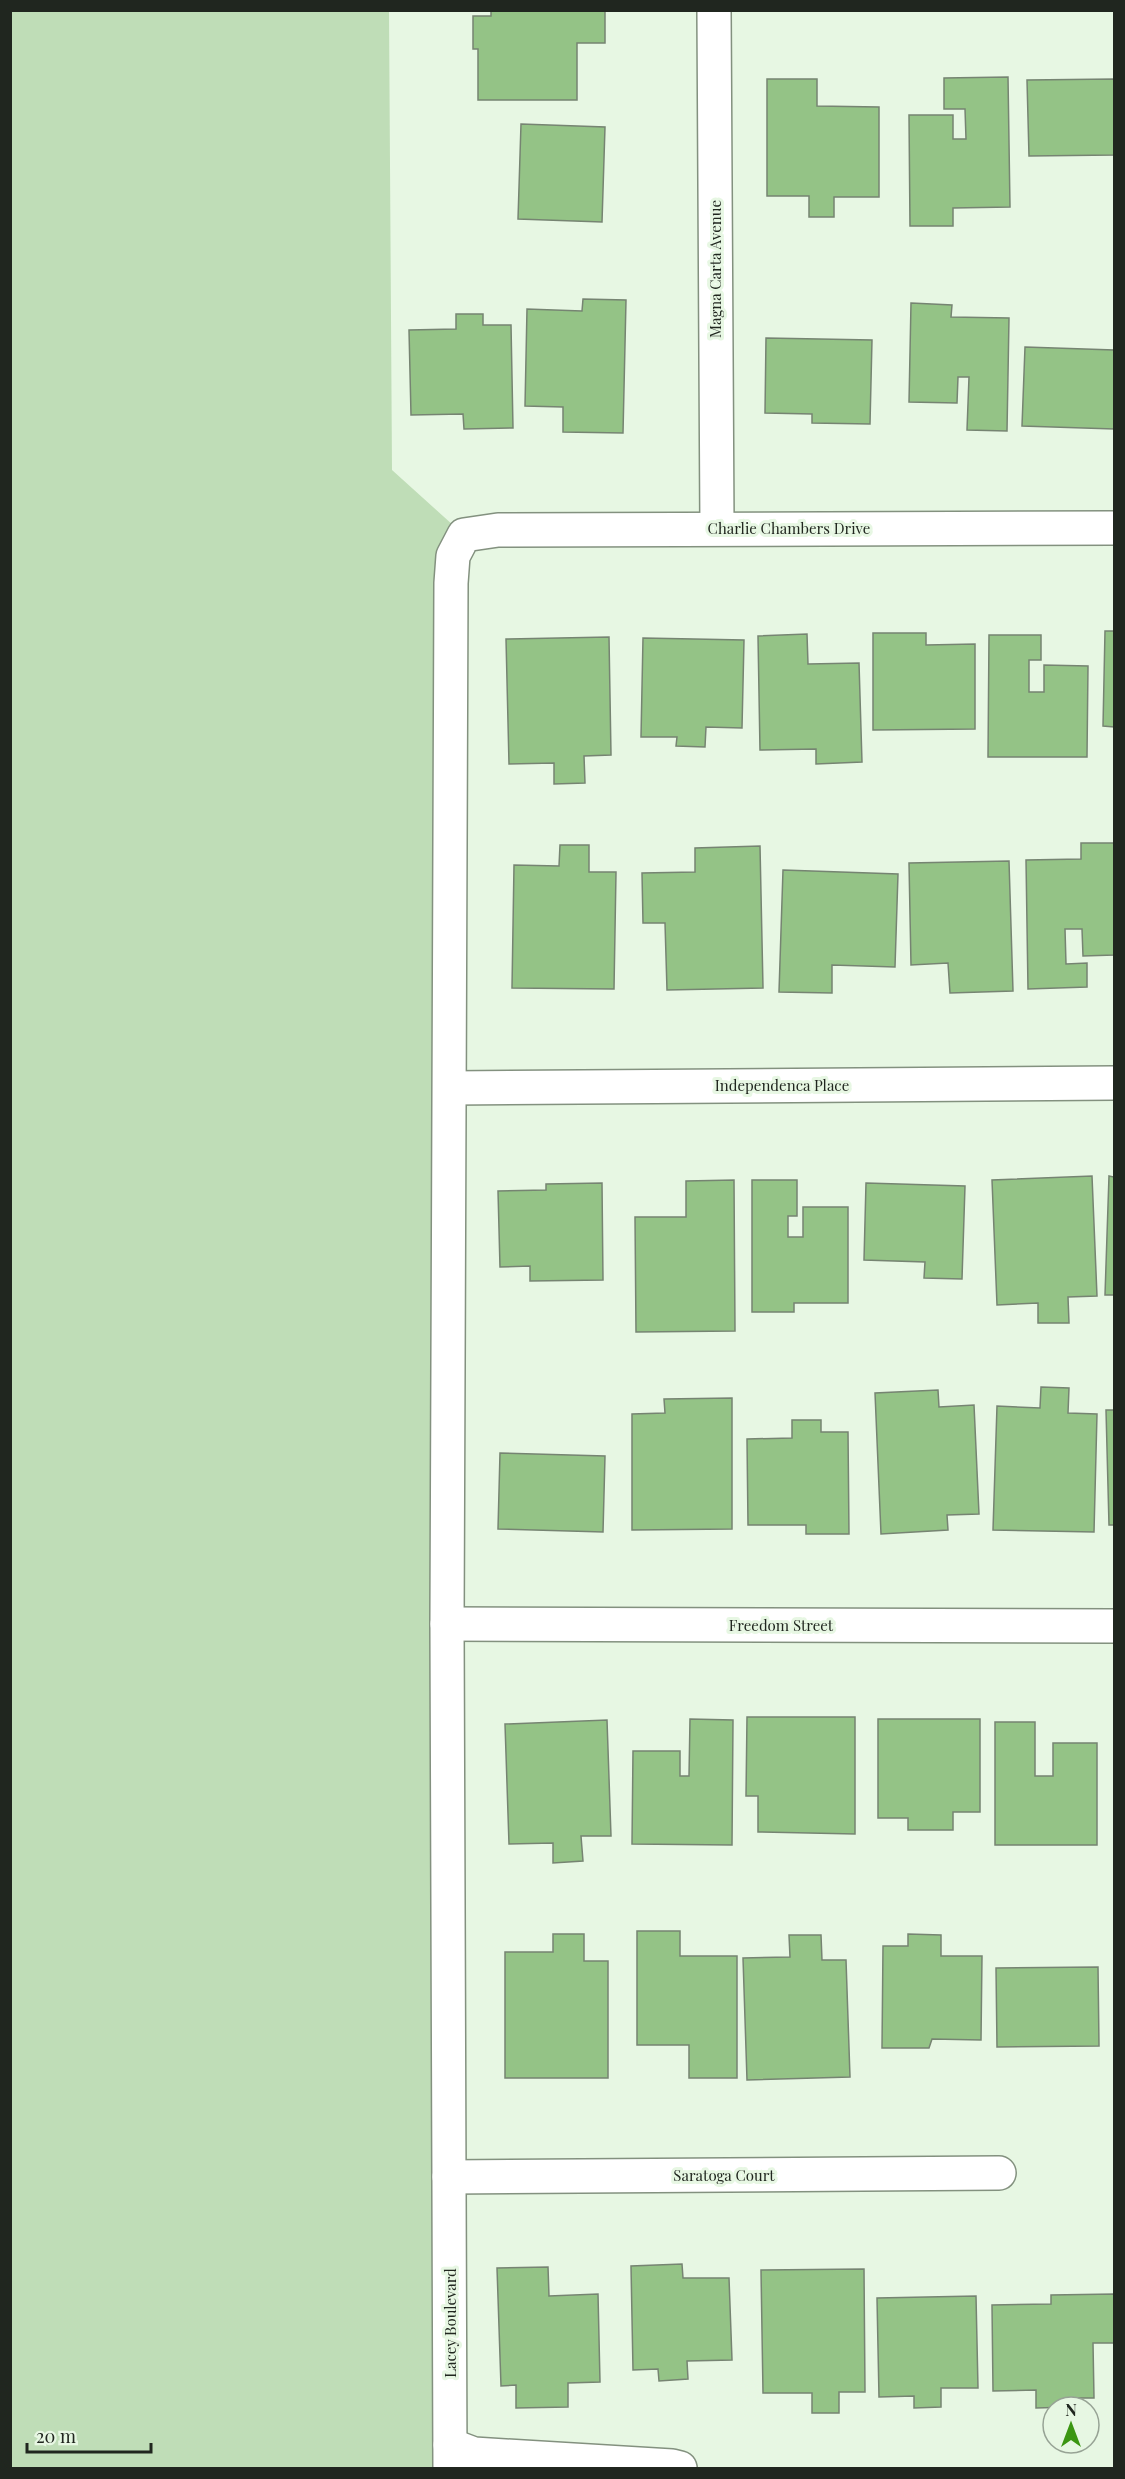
<svg xmlns="http://www.w3.org/2000/svg" width="1125" height="2479" viewBox="0 0 1125 2479" font-family="'Playfair Display',serif">
  <rect width="100%" height="100%" fill="#e7f7e3"/>
  <!-- green -->
  <path fill="#bfddb7" d="M11,11H389L392,470L464,535L450,2468H11Z"/>
  <!-- building -->
  <g fill="#94c386" stroke="#768472" stroke-width="1.5">
    <path d="M491,10H605V43H577V100H478V49H473V16H491Z"/>
    <path d="M1008,77L1010,207L953,208V226H910L909,115H953V139H966L965,109H944V78Z"/>
    <path d="M767,79H817V106L879,107V197H834V217H809V196H767Z"/>
    <path d="M1114,79V155L1029,156L1027,80Z"/>
    <path d="M521,124L605,127L602,222L518,219Z"/>
    <path d="M583,299L626,300L623,433L563,432V407L525,406L527,309L582,311Z"/>
    <path d="M911,303L952,305L951,317L1009,318L1007,431L967,430L969,377H958L957,403L909,402Z"/>
    <path d="M456,314H483V325H511L513,428L464,429L463,414L411,415L409,330L456,329Z"/>
    <path d="M766,338L872,340L870,424L812,423V414L765,413Z"/>
    <path d="M1025,347L1114,350V429L1022,426Z"/>
    <path d="M1105,631H1114V727L1103,726Z"/>
    <path d="M873,633H926V645L975,644V729L873,730Z"/>
    <path d="M807,634L808,664L859,663L862,762L816,764V749L760,750L758,636Z"/>
    <path d="M989,635H1041V660H1029V692H1044V665L1088,666L1087,757H988Z"/>
    <path d="M609,637L611,755L584,756L585,783L554,784V763L509,764L506,639Z"/>
    <path d="M643,638L744,640L742,728L706,727L705,747L676,746L677,737H641Z"/>
    <path d="M1081,843H1114V955L1083,956L1082,929H1065L1066,964L1087,963V987L1028,989L1026,860L1081,859Z"/>
    <path d="M560,845H589V872H616L614,989L512,988L514,865L559,866Z"/>
    <path d="M760,846L763,988L667,990L665,923H643L642,873L695,872V848Z"/>
    <path d="M1009,861L1013,991L950,993L948,963L911,965L909,863Z"/>
    <path d="M783,870L898,874L895,967L832,965V993L779,992Z"/>
    <path d="M1092,1176L1097,1296L1068,1297L1069,1323H1038V1303L997,1305L992,1180Z"/>
    <path d="M1109,1176L1114,1177V1295H1105Z"/>
    <path d="M734,1180L735,1331L636,1332L635,1217H686V1181Z"/>
    <path d="M752,1180H797V1216H788V1237H803V1207H848V1303H794V1312H752Z"/>
    <path d="M602,1183L603,1280L530,1281V1266L500,1267L498,1191L546,1190V1184Z"/>
    <path d="M866,1183L965,1186L962,1279L924,1278L925,1262L864,1260Z"/>
    <path d="M1041,1387L1069,1388L1068,1413L1097,1414L1094,1532L993,1530L997,1406L1040,1408Z"/>
    <path d="M938,1390L939,1407L974,1405L979,1514L947,1515L948,1530L881,1534L875,1393Z"/>
    <path d="M732,1398V1529L632,1530V1414L665,1413L664,1399Z"/>
    <path d="M1106,1410H1114V1525H1109Z"/>
    <path d="M792,1420H821V1432H848L849,1534H806V1525H748L747,1439L792,1438Z"/>
    <path d="M500,1453L605,1456L603,1532L498,1529Z"/>
    <path d="M747,1717H855V1834L758,1832V1796H746Z"/>
    <path d="M690,1719L733,1720L732,1845L632,1844L633,1751H680V1776H689Z"/>
    <path d="M878,1719H980V1812H953V1830H908V1818H878Z"/>
    <path d="M607,1720L611,1836H581L583,1861L553,1863V1843L509,1844L505,1724Z"/>
    <path d="M995,1722H1035V1776H1053V1743H1097V1845H995Z"/>
    <path d="M637,1931H680V1956H737V2078H689V2045H637Z"/>
    <path d="M553,1934H584V1961H608V2078H505V1952H553Z"/>
    <path d="M908,1934L941,1935V1956H982L981,2040L932,2039L929,2048H882L883,1946H908Z"/>
    <path d="M789,1935H821L822,1960H846L850,2077L747,2080L743,1958L790,1957Z"/>
    <path d="M1098,1967L1099,2046L997,2047L996,1968Z"/>
    <path d="M682,2264L683,2278H729L732,2360L687,2361L688,2379L659,2381L658,2369L633,2370L631,2266Z"/>
    <path d="M548,2267L549,2296L598,2294L600,2382L568,2383V2407L516,2408V2385L501,2386L497,2268Z"/>
    <path d="M864,2269L865,2392H839V2413H812V2393H763L761,2270Z"/>
    <path d="M1114,2294V2343H1093L1094,2398H1071V2407L1036,2408V2390L993,2391L992,2305L1051,2304V2295Z"/>
    <path d="M976,2296L978,2388H941V2407L914,2408V2396L879,2397L877,2298Z"/>
  </g>
  <g fill="none" stroke-linecap="round" stroke-linejoin="round">
    <defs>
      <g id="minor">
        <path d="M714,10L717,528"/>
        <path d="M450,1088L1114,1083"/>
        <path d="M447,1624L1114,1626"/>
        <path d="M449,2177L999,2173"/>
        <path d="M450,2445L474,2454L672,2466L680,2468"/>
        <path d="M450,2468L447,1624L451,583L453,556L464,535L498,530L1114,528"/>
      </g>
    </defs>
    <!-- minor casing -->
    <use href="#minor" stroke="#83917f" stroke-width="36"/>
    <!-- minor -->
    <use href="#minor" stroke="#fff" stroke-width="33"/>
  </g>
  <g text-anchor="middle" dominant-baseline="central" stroke-width="6" stroke-linejoin="round" paint-order="stroke">
    <!-- street labels -->
    <g font-size="15" fill="#20261f" stroke="#e7f7e3">
      <text transform="translate(715 269) rotate(-90)">Magna Carta Avenue</text>
      <text x="789" y="528">Charlie Chambers Drive</text>
      <text x="782" y="1085">Independenca Place</text>
      <text x="781" y="1625">Freedom Street</text>
      <text x="724" y="2175">Saratoga Court</text>
      <text transform="translate(450 2323) rotate(-90)">Lacey Boulevard</text>
    </g>
  </g>
  <!-- border -->
  <rect width="1125" height="2479" fill="none" stroke="#20261f" stroke-width="24"/>
  <!-- north arrow -->
  <g transform="translate(1071 2425)"><circle r="28" fill="#e7f7e3" stroke="#97a395" stroke-width="1.5"/>
  <path d="M0-4.5L10 22L0 15L-10 22Z" fill="#3b9612"/>
  <text y="-9" font-size="16" font-weight="bold" text-anchor="middle" fill="#20261f">N</text>
  </g>
  <!-- scale -->
  <path d="M27 2443v9h124v-9" fill="none" stroke="#20261f" stroke-width="3"/>
  <text x="36" y="2443" font-size="18" fill="#20261f" stroke="#e7f7e3" stroke-width="4.5" paint-order="stroke">20 m</text>
</svg>
